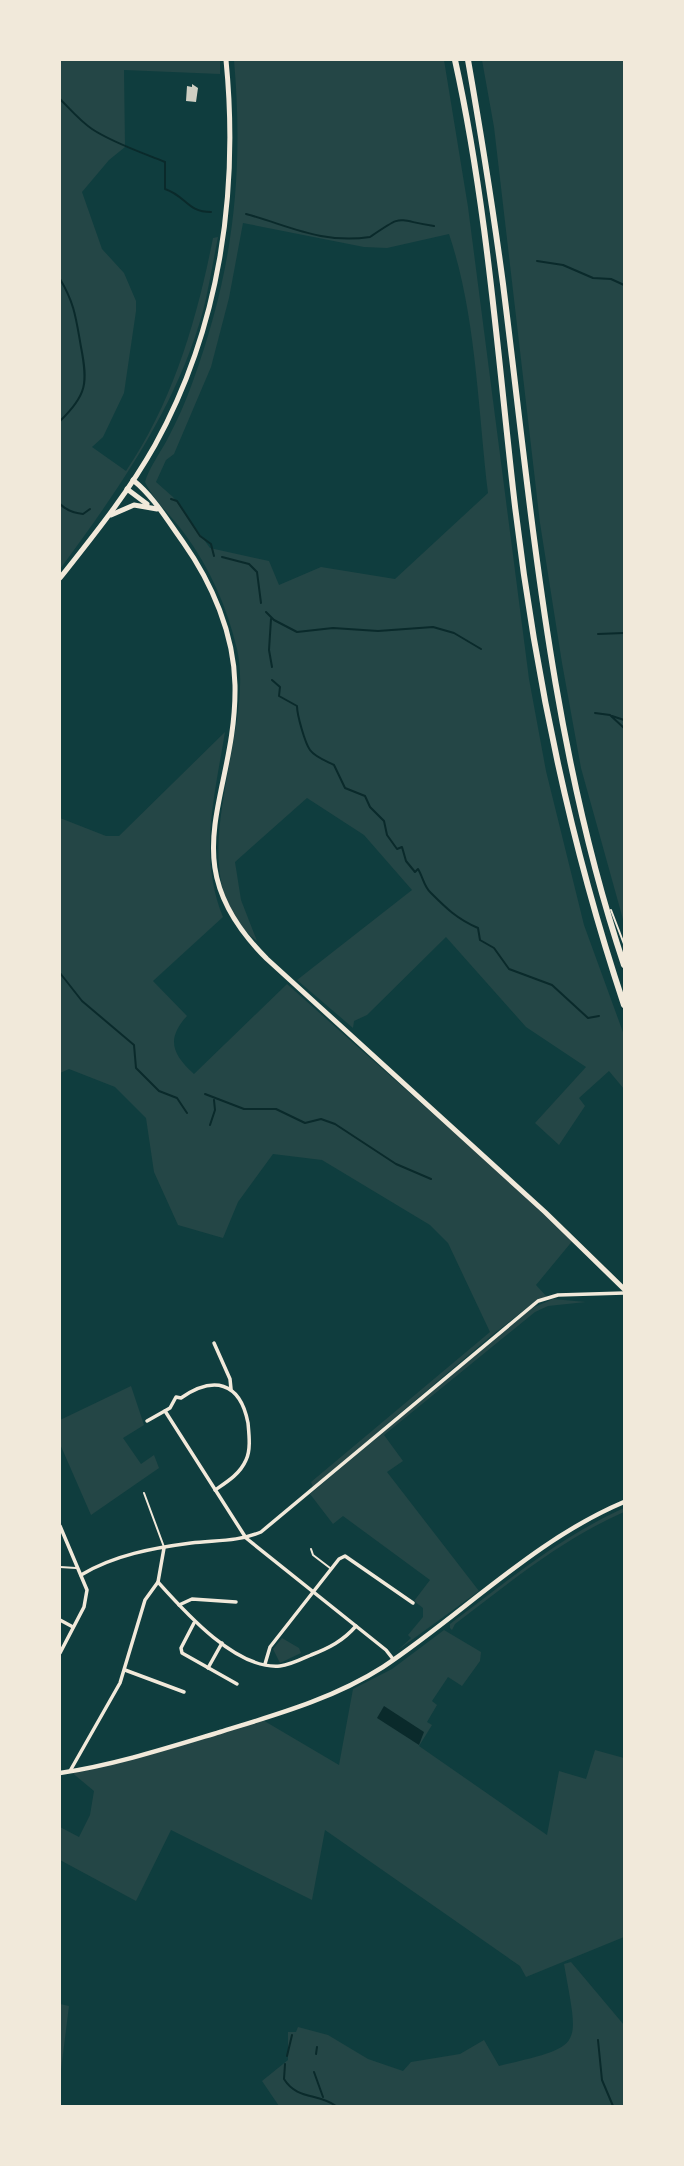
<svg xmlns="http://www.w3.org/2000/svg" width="684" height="2166" viewBox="0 0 684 2166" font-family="'Roboto Condensed',sans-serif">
  <rect width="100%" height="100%" fill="#0f3d3e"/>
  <!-- green -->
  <g fill="#244646" fill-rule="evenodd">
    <path d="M60,60H220V74L124,70L125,147L109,160L82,192L102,249L124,273L136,301V311L124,393L103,437L92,447L126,471C173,402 197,319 213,238L218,237C213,262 209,287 203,311C176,409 118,490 60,569Z"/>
    <path d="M234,60H444L468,207L529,679L546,771L584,925L624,1035V1089L609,1071L579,1098L585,1106L559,1145L535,1123L586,1067L526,1027L446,937L367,1015L354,1021L353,1028L297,980L412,890L364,835L307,798L235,862L241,900L257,941C172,875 257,736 237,649C227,607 210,568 184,533C172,516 154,501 145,482C149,468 160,453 167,440C177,421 186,401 193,381C233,271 244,175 234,60ZM243,223L364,247L387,248L449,234C476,314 478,409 488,493L395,579L321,567L279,585L269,561L210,548L173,497L156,482L166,460L174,454L211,367L229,298Z"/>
    <path d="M482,60H624V923L581,768L562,663L540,523L494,127Z"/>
    <path d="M225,732C215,794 198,856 223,917L153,981L187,1016C166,1039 172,1054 194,1074L287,984L574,1239L536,1285L547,1297L537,1300L491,1336L313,1487L311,1482L490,1332L448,1243L430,1225L322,1160L273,1154L238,1202L223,1238L178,1225L154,1172L146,1118L115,1087L69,1069L60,1073V818L106,836H119Z"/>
    <path d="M553,1299L586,1302L548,1306L535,1312L384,1435L403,1461L387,1472L479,1591L398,1650L411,1638L408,1635L423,1617V1608L414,1601L430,1580L343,1516L333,1524L310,1494L530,1309Z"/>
    <path d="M131,1386L144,1425L123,1438L141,1464L154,1455L159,1468L91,1515L60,1444V1420Z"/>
    <path d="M624,1508V1512C562,1539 509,1583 455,1624L452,1630L450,1628V1624C506,1582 560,1537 624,1508Z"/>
    <path d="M444,1630L481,1652L480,1661L462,1686L448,1677L432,1701L437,1705L427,1722L432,1725L419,1746L547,1835L559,1771L586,1779L595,1750L624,1758V1937L526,1977L520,1966L325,1830L312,1900L171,1830L136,1901L60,1860V1827L79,1837L90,1815L94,1791L70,1771L108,1764L261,1719L339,1765L353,1689L392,1669Z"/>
    <path d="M282,1638L299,1648L301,1653L280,1663L273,1649Z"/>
    <path d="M571,1962L624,2025V2106H279L262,2081L288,2060V2032H296L298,2027L328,2035L368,2059L403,2071L411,2062L460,2054L484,2040L499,2066C585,2045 579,2050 564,1964Z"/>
    <path d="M60,2004L69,2006L60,2078Z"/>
  </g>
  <!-- water -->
  <path fill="#0a2a2b" d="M384,1706L424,1732L419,1745L377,1718Z"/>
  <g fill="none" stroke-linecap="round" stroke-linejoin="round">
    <!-- stream -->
    <g stroke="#0a2a2b" stroke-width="2">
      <path d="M60,99C70,109 80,121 92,129C113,143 143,153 165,162V189C186,196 187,212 211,212"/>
      <path d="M246,214C290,226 321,244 370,237C405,213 394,220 434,226"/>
      <path d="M537,261L563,265L593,278L611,279L624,285"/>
      <path d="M60,279C75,304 76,319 81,347C88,383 87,395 60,421"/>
      <path d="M171,499L177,501L200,536L211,544L214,556"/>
      <path d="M60,504C66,510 73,513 83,514L90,509"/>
      <path d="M222,557L249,564L257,572L261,603"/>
      <path d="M266,612L274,620L297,632L333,628L378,631L433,627L454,633L481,649"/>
      <path d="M271,619L269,650L272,667"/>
      <path d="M598,634L624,633"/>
      <path d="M272,680L280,687L279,696L297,706C297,715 305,743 310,750C315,757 326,761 334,765L345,788L365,796L370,807L384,821L387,835L397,849L402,847L406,861L415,872L418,869C423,877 424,887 431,893C446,908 457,919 478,928L480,940L494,948L509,969L552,985L588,1018L599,1016"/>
      <path d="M595,713L610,715L624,728"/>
      <path d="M612,716L624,720"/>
      <path d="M60,973L82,1001L134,1045L136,1068L159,1091L177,1098L187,1113"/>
      <path d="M205,1094L244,1109H276L305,1123L321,1119L335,1124L396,1164L431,1179"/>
      <path d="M210,1125L215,1110L214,1100"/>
      <path d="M598,2040L602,2080L613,2106"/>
      <path d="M316,2054L317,2047"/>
      <path d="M287,2056L292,2035"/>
      <path d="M285,2064L284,2079C297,2100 318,2093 336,2106"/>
      <path d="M314,2072L323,2097"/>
    </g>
  </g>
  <!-- building -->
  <path fill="#cfcfc3" d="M192,84L198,88L196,102L186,101L187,86L192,87Z"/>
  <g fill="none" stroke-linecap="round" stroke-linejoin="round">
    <!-- service -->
    <g stroke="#f1e9da" stroke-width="2">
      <path d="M611,910L624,944"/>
      <path d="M144,1493L164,1547"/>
      <path d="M311,1549L313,1555L330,1568"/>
      <path d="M60,1567L76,1568"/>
    </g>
    <!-- minor -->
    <g stroke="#f1e9da" stroke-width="3.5">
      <path d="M214,1343L230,1379L231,1389"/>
      <path d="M165,1411L246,1538L386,1650L393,1659"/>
      <path d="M147,1421L170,1408L176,1397L181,1398C213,1376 240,1381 248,1423C249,1434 251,1450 246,1460C240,1474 227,1482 215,1490"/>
      <path d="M60,1526L87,1590L84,1607L60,1653"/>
      <path d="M81,1575C114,1555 153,1548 191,1543C216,1540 237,1542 261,1532L538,1301L558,1295L624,1293"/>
      <path d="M158,1582C184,1611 236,1670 280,1666C290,1665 302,1659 311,1655C329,1648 343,1641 356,1626"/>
      <path d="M179,1605L192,1599L236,1602"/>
      <path d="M60,1620L73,1627"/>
      <path d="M194,1623L181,1648L182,1653L237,1684"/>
      <path d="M265,1664L270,1647L339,1559L345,1556L413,1603"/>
      <path d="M208,1668L222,1643"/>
      <path d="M125,1670L184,1692"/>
      <path d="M70,1771L120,1683L145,1600L158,1582L164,1548"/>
    </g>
    <!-- tertiary -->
    <path stroke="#f1e9da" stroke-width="4.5" d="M60,1773C114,1765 167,1748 220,1732C275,1715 333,1699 383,1667C464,1613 534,1540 624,1502"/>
    <!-- secondary -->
    <g stroke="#f1e9da" stroke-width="5">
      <path d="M133,480C154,497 167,520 183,542C212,583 234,634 235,685C237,798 168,861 267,959L545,1212L624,1289"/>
      <path d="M127,489L147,504"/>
      <path d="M111,515L134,505L157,509"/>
      <path d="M60,578C94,535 128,493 155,445C220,327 239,192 226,60"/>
    </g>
    <!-- motorway -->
    <g stroke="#f1e9da" stroke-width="6">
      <path d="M455,60C486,200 497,346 513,489C533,666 568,837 624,1005"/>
      <path d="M468,60C481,134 493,209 503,284C532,514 550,744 624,965"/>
    </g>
  </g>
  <!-- border -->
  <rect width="684" height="2166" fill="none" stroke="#f1e9da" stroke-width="122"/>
</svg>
